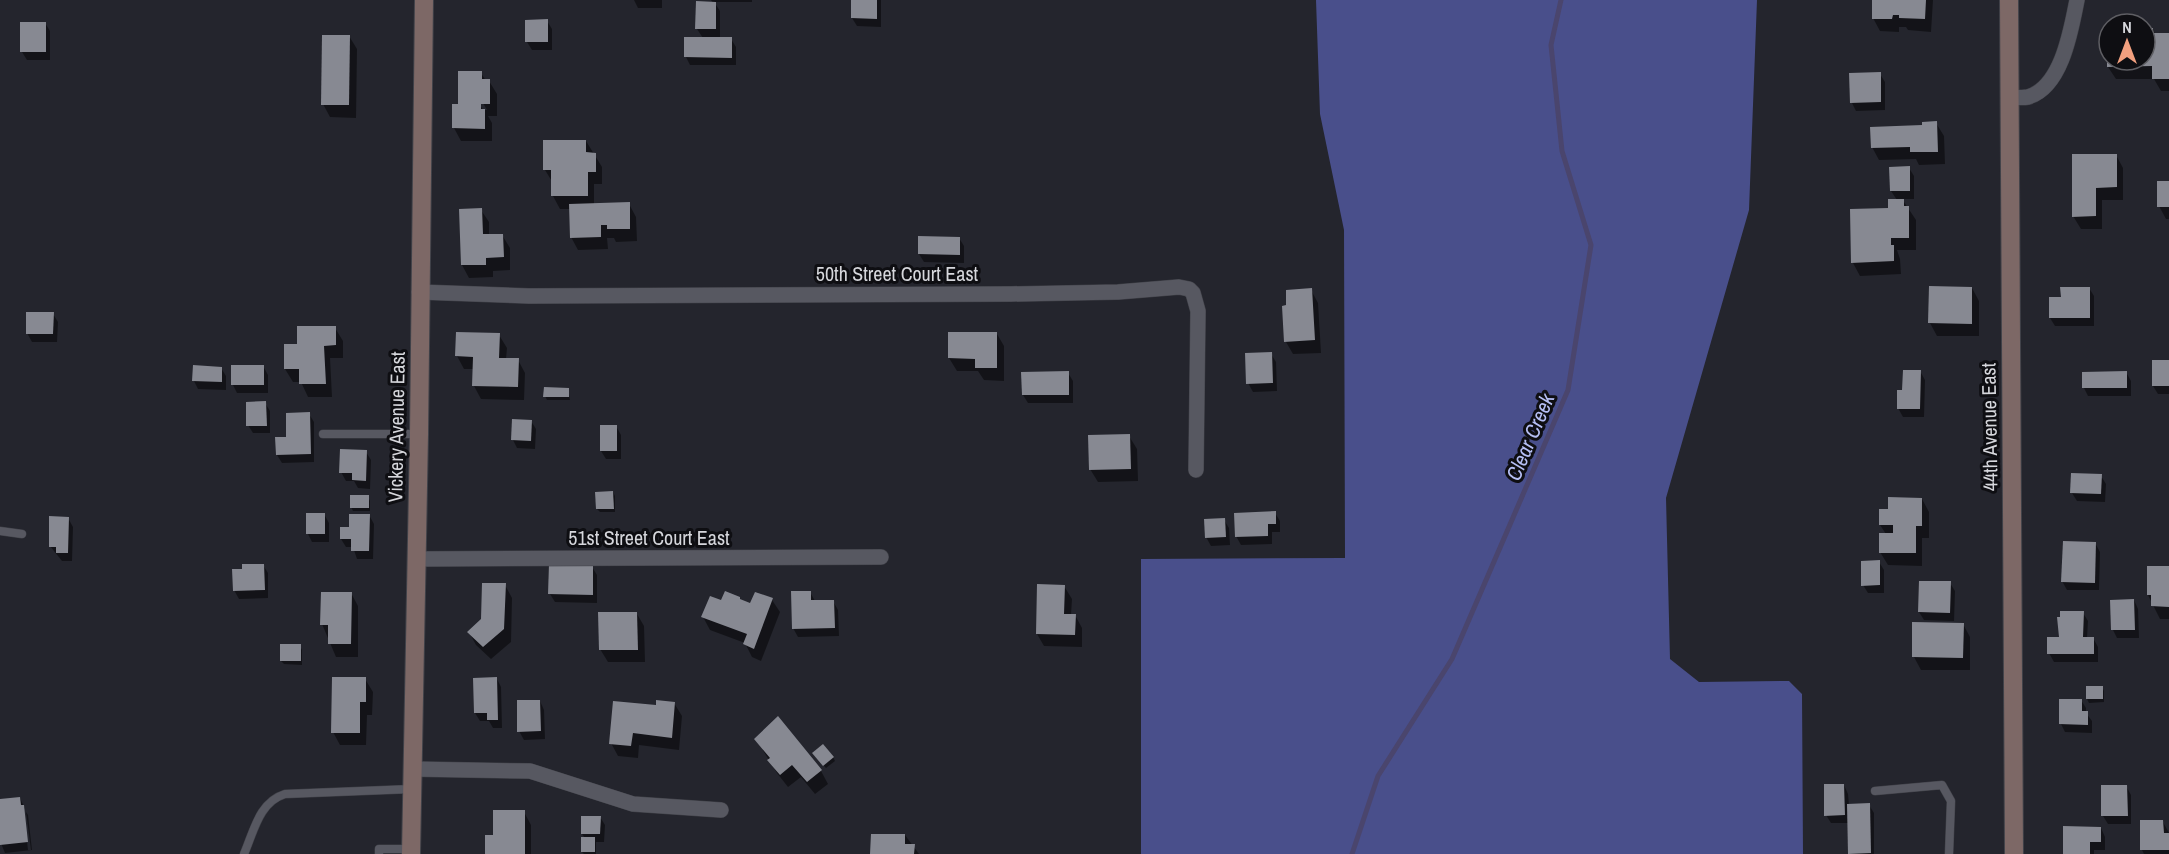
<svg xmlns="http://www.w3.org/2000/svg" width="2169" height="854" viewBox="0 0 2169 854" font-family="'Archivo Narrow',sans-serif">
  <rect width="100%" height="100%" fill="#24252d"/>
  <!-- forest -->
  <path fill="#494f8b" d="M1316,0H1757L1749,210L1666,498L1670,659L1699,682L1789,681L1802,694L1803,854H1141V559L1345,558L1344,230L1320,114Z"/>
  <!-- shadow -->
  <g fill="#0007" fill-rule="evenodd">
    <path d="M634,0H662V8H638Z"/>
    <path d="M711,0H752V2H714L720,11V38L731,39L736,47V65H690L686,57L703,38L697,29L713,3Z"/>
    <path d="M852,0H881V27L857,26L852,18Z"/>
    <path d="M1874,0H1933L1931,32L1908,30L1906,27H1899V32L1880,31L1873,18Z"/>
    <path d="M547,21L552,29V50H532L527,42Z"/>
    <path d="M45,23L50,31V60H27L22,52Z"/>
    <path d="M2145,30H2153L2156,35H2169V91H2161L2154,79H2116L2108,67L2109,47V60H2145Z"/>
    <path d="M349,36L357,49L356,118L330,117L323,104Z"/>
    <path d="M481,73L486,81H489L497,94V116H488L492,123V141H461L454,128L460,106ZM479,96L487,110H483L476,98Z"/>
    <path d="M1880,74L1885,82V110L1856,111L1852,103Z"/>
    <path d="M1936,123L1944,136L1945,164L1919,165L1916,159L1879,160L1872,147Z"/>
    <path d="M586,141L602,167V184H594V205L629,204L636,217L637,241L616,242L614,238H607L608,249L578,250L571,237L570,209H560L553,196V183L545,170Z"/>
    <path d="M2116,155L2123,168V200H2102V229H2081L2073,216Z"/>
    <path d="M1909,168L1914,176V199H1902L1916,220V250H1897L1900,259L1901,274L1860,276L1853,263L1852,210H1889L1897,200L1891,191Z"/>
    <path d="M2169,183V219H2166L2159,206Z"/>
    <path d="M481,210L489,222V236L502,235L510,248V270L493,271V277L469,278L462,265Z"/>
    <path d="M959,238L964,246V263L924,262L919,254Z"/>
    <path d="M1930,288H1972L1979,301V336H1937L1930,323Z"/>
    <path d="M2089,288L2094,296V326H2055L2050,318L2062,298Z"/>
    <path d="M1311,290L1318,303L1321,353L1293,354L1286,342Z"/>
    <path d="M53,314L58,322L57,342H32L27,333Z"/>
    <path d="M335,328L343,341V358H330L332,397H308L301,382H293L285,369L298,346Z"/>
    <path d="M997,334L1004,346V381L984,380L978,371H957L949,358Z"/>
    <path d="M499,335L507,348L506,359L518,360L525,373L524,400L481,399L474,386V369H464L457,356Z"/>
    <path d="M1271,354L1276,362L1277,391L1253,392L1248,383Z"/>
    <path d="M2169,362V394H2158L2153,386Z"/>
    <path d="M263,366L268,375V393H237L233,385Z"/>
    <path d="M194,367L221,368L226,376V390L198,389L194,381Z"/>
    <path d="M1920,371L1925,380L1924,417H1903L1898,408L1904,391Z"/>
    <path d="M2126,372L2131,381V396H2088L2084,388Z"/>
    <path d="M1023,373H1068L1073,381V403H1028L1023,395Z"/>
    <path d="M568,389L570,400H547L545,396Z"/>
    <path d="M265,403L270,411V433H253L248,425Z"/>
    <path d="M309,414L314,422V462L282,463L277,455Z"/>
    <path d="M531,421L536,429L535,449L517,448L513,440Z"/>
    <path d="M601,426H616L621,435V459H606L601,451Z"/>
    <path d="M1129,436L1137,449L1138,481L1098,482L1090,469Z"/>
    <path d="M366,452L371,460L370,489L358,488L354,481H346L341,472Z"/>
    <path d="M2101,476L2106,484L2105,502L2077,501L2072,493Z"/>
    <path d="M613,492L615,496V512H600L597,509Z"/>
    <path d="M368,497L370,501V511H353L351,507Z"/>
    <path d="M1922,499L1929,512V538H1922V566L1888,565L1880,552L1886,534L1880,525L1889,511Z"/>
    <path d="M1275,513L1280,521V532H1272V544L1241,545L1236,536Z"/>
    <path d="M324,514L329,523V542H312L308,534Z"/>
    <path d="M369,515L374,524L373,559H357L353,547H346L341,539V528H350Z"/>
    <path d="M68,518L73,527L72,561H62L50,546Z"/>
    <path d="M1224,520L1229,528L1230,545L1211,546L1206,537Z"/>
    <path d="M2095,543L2100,552L2099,590H2067L2062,581Z"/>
    <path d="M1879,562L1884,570V593H1868L1863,585Z"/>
    <path d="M263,565L268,573V598L239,599L234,590Z"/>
    <path d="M551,566L592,567L597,575V603L555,602L550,594Z"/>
    <path d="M2169,568V619H2160L2148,595Z"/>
    <path d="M1950,583L1955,591L1954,621L1924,620L1919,612Z"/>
    <path d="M505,585L512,598L511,642L491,659L476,645L469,632L482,620Z"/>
    <path d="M1064,586L1072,599L1071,615H1075L1082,628V647L1044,646L1037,634Z"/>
    <path d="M810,592L815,601H833L838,610L839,636L798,637L793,628Z"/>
    <path d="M351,593L358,606V657H336L322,624Z"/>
    <path d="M756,593L772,600L780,612L761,661L752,657L745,643L710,630L703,617L722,602L739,598L741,601L751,605Z"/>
    <path d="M2134,600L2138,609L2139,638H2117L2113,630L2112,601Z"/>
    <path d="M2083,613L2088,621L2087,638H2093L2098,647V662H2054L2049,653Z"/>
    <path d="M637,614L644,626L645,662H608L600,649Z"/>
    <path d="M1963,624L1970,637V670H1921L1914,657Z"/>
    <path d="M300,646L302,650V665L284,664L281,661Z"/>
    <path d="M365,679L373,692L372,715H367L366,745H340L333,732Z"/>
    <path d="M497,679L501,687L502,728H493L489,721H480L475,713L474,680Z"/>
    <path d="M2087,687H2102L2104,691V702L2089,703L2087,699Z"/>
    <path d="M2061,700H2081L2086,708V713L2092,721V733L2065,732L2061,724Z"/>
    <path d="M540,701L544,710L545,739L524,740L519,731Z"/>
    <path d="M674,703L682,716L679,750L639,745L638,758L618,756L611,743L657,707Z"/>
    <path d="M778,718L821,771L828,784L815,794L801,777L788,787L777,773L756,739Z"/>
    <path d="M816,757H833L835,761L826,768Z"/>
    <path d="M1844,785L1848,794L1849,805H1869L1874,813V854H1850L1849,823H1831L1826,815Z"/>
    <path d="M2126,786L2131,795V824H2108L2103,816Z"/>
    <path d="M20,798L25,809L23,807L28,850H31L26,812L28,815L32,850L5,853L0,841V801Z"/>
    <path d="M524,812L531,825V854H487L495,836Z"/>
    <path d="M600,817L605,825L604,842H596V854H584L582,852L585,838L582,834Z"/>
    <path d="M2163,822L2169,833V854H2144L2142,850Z"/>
    <path d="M2101,828L2105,837V850H2094V854H2064Z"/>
    <path d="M905,835L919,854H872Z"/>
  </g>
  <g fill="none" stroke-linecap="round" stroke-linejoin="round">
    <!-- stream -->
    <path stroke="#4a456d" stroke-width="5" d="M1352,854L1378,776L1452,659L1568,390L1591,245L1562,151L1551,45L1561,0"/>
  </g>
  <!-- building -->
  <g fill="#878992">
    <path d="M851,0H877V19L851,18Z"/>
    <path d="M1872,0H1926L1925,19L1899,18V15H1893L1892,19H1872Z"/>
    <path d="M696,1L716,2V29H695Z"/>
    <path d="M548,19V42H525V20Z"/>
    <rect x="20" y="22" width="26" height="30"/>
    <path d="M2145,28H2153V33H2169V79H2152V66L2107,67V46H2109V60H2145Z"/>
    <path d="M322,35H350L349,105H321Z"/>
    <path d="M684,37H732V58L684,57Z"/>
    <path d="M458,71H482V79H490V104H481V109H485V129L452,128V104H458Z"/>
    <path d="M1881,72V102L1850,103L1849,73Z"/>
    <path d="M1937,121L1938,152H1910V147L1871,148L1870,127L1922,125V122Z"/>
    <path d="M543,140H586V152L596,153V172H588V196H551V170H543Z"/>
    <path d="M2072,154H2117V187L2096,188V216L2072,217Z"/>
    <path d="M1910,166V191H1890L1889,167Z"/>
    <rect x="2157" y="181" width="12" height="26"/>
    <path d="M1888,199H1904V206H1909V238H1891V245H1894V261L1851,263L1850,209L1888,208Z"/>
    <path d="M630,202V229H607V225H601V237L570,238L569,204Z"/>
    <path d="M482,208L483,234H503L504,257L486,258V265H461L459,209Z"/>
    <path d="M918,236L960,237V255L918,254Z"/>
    <path d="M1929,286L1972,287V324L1928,323Z"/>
    <path d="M2060,287H2090V318H2049V297H2061Z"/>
    <path d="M1312,288L1315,340L1284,342L1282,306L1286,305V290Z"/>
    <path d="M26,312H54L53,334H26Z"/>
    <path d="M297,326H336V345L324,346L326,384H299V369H284V344H297Z"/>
    <path d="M456,332L500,333L499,358H519L518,387L472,386L473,357L455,356Z"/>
    <path d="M948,332H997V368H975V359L948,358Z"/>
    <path d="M1272,352L1273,383L1246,384L1245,353Z"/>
    <rect x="2152" y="360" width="17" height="26"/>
    <path d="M193,365L222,367V382L192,381Z"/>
    <rect x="231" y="365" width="33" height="20"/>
    <path d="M1903,370H1921L1920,409H1897V390H1902Z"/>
    <path d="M1069,371V395H1022L1021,372Z"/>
    <path d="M2127,371V388H2082V372Z"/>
    <path d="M544,387L569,388V397H543Z"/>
    <path d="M266,401L267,426H246V402Z"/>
    <path d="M310,412L311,454L276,455L275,437H286V413Z"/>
    <path d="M512,419L532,420L531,441L511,440Z"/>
    <rect x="600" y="425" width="17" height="26"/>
    <path d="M1130,434L1131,469L1089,470L1088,435Z"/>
    <path d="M340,449L367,450L366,481L352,480V473H339Z"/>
    <path d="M2071,473L2102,474L2101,494L2070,493Z"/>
    <path d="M613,491L614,509H596L595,492Z"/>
    <rect x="350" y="495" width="19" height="13"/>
    <path d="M1888,497L1922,498V526H1916V553H1879V533H1893V525H1879V509H1888Z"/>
    <path d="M1276,511V524H1268V536L1235,537L1234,513Z"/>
    <rect x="306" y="513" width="19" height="21"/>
    <path d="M349,514H370L369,551H351V539H340V527H349Z"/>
    <path d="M49,516L69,517L68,553H56V547H49Z"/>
    <path d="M1225,518L1226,537L1205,538L1204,519Z"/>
    <path d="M2063,541L2096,542L2095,583L2061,582Z"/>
    <path d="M1880,560V585L1861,586V561Z"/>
    <path d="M242,564H264L265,590L233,591L232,569H242Z"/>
    <path d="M549,564L593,565V595L548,594Z"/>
    <path d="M2147,566H2169V607L2151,606V595H2147Z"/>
    <path d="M1919,581H1951L1950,613L1918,612Z"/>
    <path d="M482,583H506L504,629L483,647L467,632L481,619Z"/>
    <path d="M1037,584L1065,585L1064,614H1076L1075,635L1036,634Z"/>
    <path d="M725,591L740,597V599L750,603L755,592L773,598L754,649L743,644L747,634L701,617L710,596L721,600Z"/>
    <path d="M791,591H811V600H834L835,628L792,629Z"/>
    <path d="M321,592H352L351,644H328V625H320Z"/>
    <path d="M2134,599L2135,630H2111L2110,600Z"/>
    <path d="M2060,611H2084L2083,637H2094V654H2047V637H2059L2057,617H2060Z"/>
    <path d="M598,612H637L638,650H599Z"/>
    <path d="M1912,622L1964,623L1963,658L1912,657Z"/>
    <rect x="280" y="644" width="21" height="17"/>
    <path d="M332,677H366V702H360V733H331Z"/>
    <path d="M497,677L498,720H487V713H474L473,678Z"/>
    <rect x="2086" y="686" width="17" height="13"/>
    <path d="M2059,699H2082V711H2088V725L2059,724Z"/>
    <path d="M517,700H540L541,731L517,732Z"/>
    <path d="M656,700L675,702L672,738L633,733L631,746L609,744L613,701L656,705Z"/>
    <path d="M778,716L822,770L807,782L792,765L780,775L767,760L770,758L754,739Z"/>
    <path d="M823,744L834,757L823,766L812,753Z"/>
    <path d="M1824,784H1844L1845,815L1824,816Z"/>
    <path d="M2101,785H2127L2128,816H2101Z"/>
    <path d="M20,797L21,805H24L28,842L0,845V799Z"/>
    <path d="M1870,803L1871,853L1848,854L1847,804Z"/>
    <path d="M493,810H525V854H485V835H493Z"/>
    <path d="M581,816H601L600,834H581Z"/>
    <path d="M2140,820H2163L2164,833H2169V850H2140Z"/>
    <path d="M2063,826L2101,827V842H2090V854H2063Z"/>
    <path d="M871,834H905V844H915L914,854H870Z"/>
    <rect x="581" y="837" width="14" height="15"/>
  </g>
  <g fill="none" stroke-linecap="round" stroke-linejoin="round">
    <defs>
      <g id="lane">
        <path d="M323,434H419"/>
        <path d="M0,531L22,534"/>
        <path d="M1875,791L1942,785L1951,801L1949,854"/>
        <path d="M244,854C254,831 259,802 285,794L412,789"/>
        <path d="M379,854V849H410"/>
      </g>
      <g id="street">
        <path d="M2009,97C2015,97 2022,98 2028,97C2062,87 2071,30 2077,0"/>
        <path d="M419,292L529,296L1011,294L1118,292L1179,287L1189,289L1193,293L1198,311L1196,470"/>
        <path d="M417,559L881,557"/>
        <path d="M412,769L530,771L633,804L721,810"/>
      </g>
      <g id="secondary">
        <path d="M2009,0L2014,854"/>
        <path d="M411,854L419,434L424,0"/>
      </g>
    </defs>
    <!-- lane casing -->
    <use href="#lane" stroke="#414249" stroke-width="9"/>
    <!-- street casing -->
    <use href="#street" stroke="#414249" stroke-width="16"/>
    <!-- secondary casing -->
    <use href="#secondary" stroke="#414249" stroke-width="20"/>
    <!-- lane -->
    <use href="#lane" stroke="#575861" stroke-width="8"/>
    <!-- street -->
    <use href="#street" stroke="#575861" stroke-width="15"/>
    <!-- secondary -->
    <use href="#secondary" stroke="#7d6866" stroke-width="18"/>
  </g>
  <g text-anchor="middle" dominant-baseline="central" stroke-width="6" stroke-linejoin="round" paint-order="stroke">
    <!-- street labels -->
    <g font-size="20" fill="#d6d7dc" stroke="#0e0e12">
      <text x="897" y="273">50th Street Court East</text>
      <text transform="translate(396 427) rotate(-89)">Vickery Avenue East</text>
      <text transform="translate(1989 427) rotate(-91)">44th Avenue East</text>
      <text x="649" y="537">51st Street Court East</text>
    </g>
    <!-- water labels -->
    <g font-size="21" font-style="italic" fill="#b5bef3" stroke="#0e0e12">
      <text transform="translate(1530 437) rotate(-67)">Clear Creek</text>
    </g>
  </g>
  <!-- north arrow -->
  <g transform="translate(2127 42)"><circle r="28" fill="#0e0e12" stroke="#5e5e63" stroke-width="1.5"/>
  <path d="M0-4.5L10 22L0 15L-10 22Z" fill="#f2a07f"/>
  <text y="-9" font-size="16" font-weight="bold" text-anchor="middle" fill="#d6d7dc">N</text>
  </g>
</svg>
